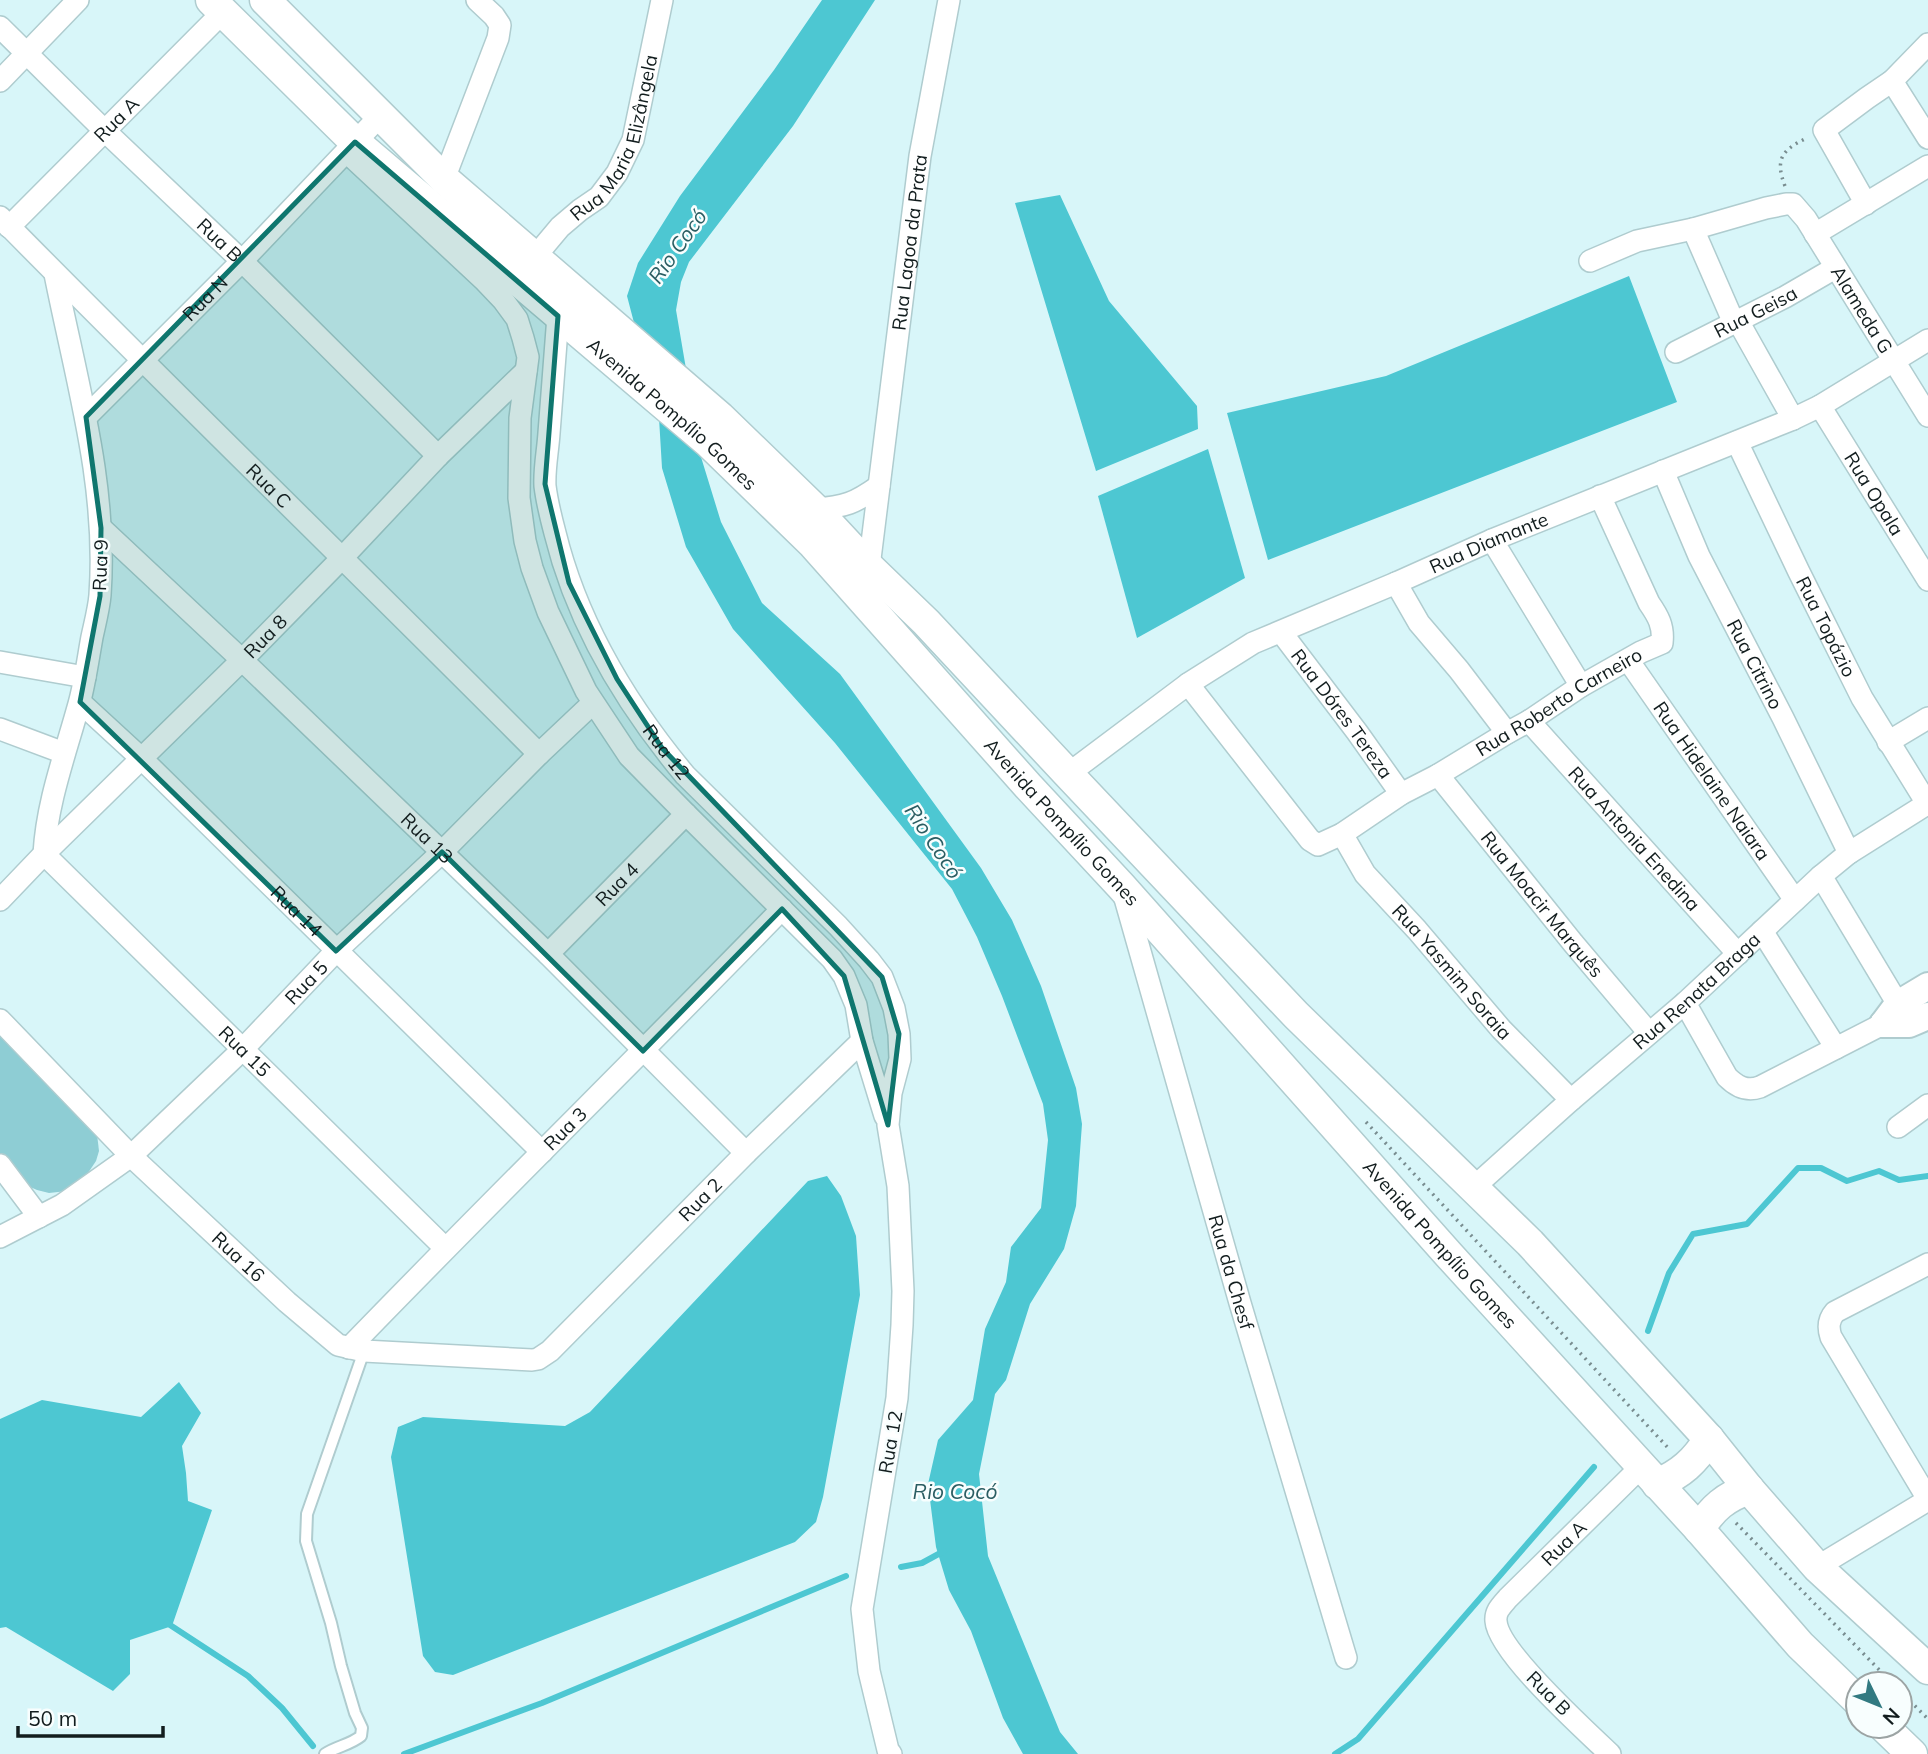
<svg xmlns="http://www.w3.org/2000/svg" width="1928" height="1754" viewBox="0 0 1928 1754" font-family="Mulish,sans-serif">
  <rect width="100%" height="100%" fill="#d8f6f9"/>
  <!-- green -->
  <path fill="#8ecdd4" d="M0,1033L97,1134L99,1151L96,1161L88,1173L67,1191L49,1193L37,1190L19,1182L0,1157Z"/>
  <!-- water -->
  <g fill="#4dc7d2">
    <path d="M822,0H875L793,126L689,262L681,282L676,310L701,457L721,522L762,603L840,674L981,868L1012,920L1041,986L1076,1088L1082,1124L1076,1206L1064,1249L1030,1304L1006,1380L995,1394L979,1474L988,1556L1060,1732L1078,1754H1023L1003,1718L971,1631L949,1590L936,1547L928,1484L938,1440L973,1400L985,1329L1006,1282L1011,1247L1041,1208L1048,1140L1043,1104L1002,996L977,937L952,889L835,743L733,629L686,547L662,468L659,418L627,296L638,263L680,196L774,70Z"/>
    <path d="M1060,195L1109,301L1197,406L1198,429L1096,471L1015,203Z"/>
    <path d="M1629,276L1677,402L1268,560L1227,413L1386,376Z"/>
    <path d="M1208,449L1245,578L1137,638L1098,496Z"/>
    <path d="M827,1176L841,1196L856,1236L860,1295L823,1497L816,1522L795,1542L453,1675L435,1672L423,1656L391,1457L398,1427L423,1417L565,1426L590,1412L808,1181Z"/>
    <path d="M179,1382L201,1413L182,1446L186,1473L188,1501L212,1510L172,1626L130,1640V1674L113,1691L6,1627L0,1628V1419L42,1400L141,1417Z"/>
  </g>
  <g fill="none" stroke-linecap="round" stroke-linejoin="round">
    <!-- stream -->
    <g stroke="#4dc7d2" stroke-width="6">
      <path d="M1648,1331L1669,1273L1693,1234L1747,1224L1798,1168H1821L1847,1181L1879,1171L1899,1180L1928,1176"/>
      <path d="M901,1567L922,1563L944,1551"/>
      <path d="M167,1623L248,1676L282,1708L313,1746"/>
      <path d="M404,1754L542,1703L846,1576"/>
      <path d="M1335,1754L1358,1739L1594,1467"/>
    </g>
    <defs>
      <path id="service" d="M325,1754C337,1746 350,1745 361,1736L362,1728L355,1713L341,1666L331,1623L306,1541L307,1514L364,1351"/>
      <g id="minor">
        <path id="s1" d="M0,27L105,131L242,261L438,456"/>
        <path d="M0,81L78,0"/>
        <path d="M1892,81L1928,138"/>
        <path d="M352,157L484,280L503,300L517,319L523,338L528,357L520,418L519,498L525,541L532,568L548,612L586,691L629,756L686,814L832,959L844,976L856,1005L862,1041L885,1116"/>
        <path d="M444,179L498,38L500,25L494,16L477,0"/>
        <path d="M1866,204L1824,130L1867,98L1892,81L1928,44"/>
        <path id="s2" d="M0,217C178,398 360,574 539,754"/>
        <path id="s3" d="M9,227L223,12"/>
        <path d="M1693,229L1734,323"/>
        <path d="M1815,234L1928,166"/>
        <path id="s4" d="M534,258L560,227L580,210L599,197L617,173L633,140L662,0"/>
        <path id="s5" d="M1590,261L1637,241L1693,229L1766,208L1786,204H1793L1806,219L1928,416"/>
        <path id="s6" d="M55,274C76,380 108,485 100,595C99,608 95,623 92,637C88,659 85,682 79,704C65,755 47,802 44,854L445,1248"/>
        <path id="s7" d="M558,316C555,355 552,394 549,433C548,450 544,469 545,486C547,502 551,518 555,533C577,623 626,704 685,775L838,926L869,960L882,977L894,1008L899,1034L900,1059L891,1093L888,1125L898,1186L903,1291L902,1325L897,1398L862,1609L869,1671L888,1750L891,1754"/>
        <path d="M1738,321L1793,419"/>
        <path id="s8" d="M1676,352L1785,297L1835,268"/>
        <path id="s9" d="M1820,406L1928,580"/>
        <path id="s10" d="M86,417L242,261L380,116"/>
        <path id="s11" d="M1737,442L1799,572L1862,698L1928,805"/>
        <path id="s12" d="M1663,471L1699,556L1783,718L1849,853"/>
        <path d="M815,509C845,507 855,503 879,486"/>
        <path id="s13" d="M101,528L242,660L548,954L746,1153"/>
        <path d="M1492,540L1581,686"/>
        <path id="s14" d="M869,567L920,156L949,0"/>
        <path d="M1396,583L1419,623L1459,670L1507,733"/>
        <path id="s15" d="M1281,632L1357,732L1401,794"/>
        <path id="s16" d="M1628,660L1795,900"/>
        <path d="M0,662L85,677"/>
        <path id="s17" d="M1188,684L1310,840L1318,845L1342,834L1401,794L1438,775L1507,733L1529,721L1581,686L1641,652L1662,643C1664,626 1658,616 1649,603L1600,496"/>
        <path id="s18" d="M80,702L142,759L542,1152"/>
        <path id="s19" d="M1529,721L1738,954"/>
        <path d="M0,729L64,753"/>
        <path d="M1888,742L1928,718"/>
        <path id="s20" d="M1068,774L1188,684L1253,643L1396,583L1492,540L1793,419L1820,406L1928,340"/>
        <path id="s21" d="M1438,775L1573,943L1649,1033"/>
        <path id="s22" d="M1342,834L1365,874L1417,930L1501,1029L1571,1100"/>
        <path d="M1821,876L1905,1016"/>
        <path id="s23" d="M1124,895L1240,1303L1346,1658"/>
        <path id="s24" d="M0,900L44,854L242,660L343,557L438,456L526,371"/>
        <path d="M1762,931L1836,1048"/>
        <path id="s25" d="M548,954L686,814"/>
        <path d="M1685,1003L1727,1077C1736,1086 1746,1092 1760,1087L1883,1024"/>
        <path id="s26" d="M0,1020L131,1156L287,1302L338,1345L364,1351L532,1360L538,1359L550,1351L746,1153L862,1041"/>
        <path d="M1898,1127L1928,1105"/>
        <path d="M0,1165L39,1217"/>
        <path id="s27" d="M1473,1188L1571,1100L1685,1003L1821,876L1849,853L1927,804"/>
        <path id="s28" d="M0,1237L62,1205L131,1156L242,1050L336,951L442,852L539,754L593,703"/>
        <path d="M1928,1264L1835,1312C1828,1320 1828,1328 1831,1337L1928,1499"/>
        <path id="s29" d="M349,1348C492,1200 639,1056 782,909"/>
        <path d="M1817,1567L1928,1500"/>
        <path id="s30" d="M1610,1754C1585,1730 1498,1652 1496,1621C1495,1611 1502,1605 1508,1598L1642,1466"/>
      </g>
      <g id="tertiary">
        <path d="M1883,1024L1898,1004L1928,986"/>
        <path d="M1883,1024H1909L1928,1016"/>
      </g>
      <g id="secondary">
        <path id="s31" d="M211,0L355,142L708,442L813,544L1028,786L1121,886L1449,1255L1699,1529L1800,1645L1858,1701"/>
        <path d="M265,0L444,179L720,417L815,509L869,567L926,622L1068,774L1296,1015L1530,1243L1709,1439L1749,1489L1817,1567L1928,1669"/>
        <path d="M1657,1484C1681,1474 1695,1461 1709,1439"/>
        <path d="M1699,1529C1713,1508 1725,1497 1749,1489"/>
        <path d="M1883,1726L1912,1754"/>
      </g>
    </defs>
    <!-- service casing -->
    <use href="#service" stroke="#afcccf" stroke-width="14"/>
    <!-- minor casing -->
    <use href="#minor" stroke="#afcccf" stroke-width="24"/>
    <!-- tertiary casing -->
    <use href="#tertiary" stroke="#afcccf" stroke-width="30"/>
    <!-- secondary casing -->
    <use href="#secondary" stroke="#afcccf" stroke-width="33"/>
    <!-- path -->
    <g stroke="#798d90" stroke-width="3.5" stroke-dasharray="2 5" stroke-linecap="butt">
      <path d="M1785,186C1775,160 1781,150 1807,138"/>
      <path d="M1366,1122L1670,1450"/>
      <path d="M1736,1523L1893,1684"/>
      <path d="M1900,1691L1928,1719"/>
    </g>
    <!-- service -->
    <use href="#service" stroke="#fff" stroke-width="10"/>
    <!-- minor -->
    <use href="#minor" stroke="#fff" stroke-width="21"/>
    <!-- tertiary -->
    <use href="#tertiary" stroke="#fff" stroke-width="26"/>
    <!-- secondary -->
    <use href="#secondary" stroke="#fff" stroke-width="30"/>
  </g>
  <!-- marked area -->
  <path fill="#0f766e" fill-opacity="0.2" stroke="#0f766e" stroke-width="5" stroke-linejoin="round" d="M355,142L558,316L545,484L569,583L617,679L662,748L882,977L899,1034L888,1125L844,976L782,909L643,1051L442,852L336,951L80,702L100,596L101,528L86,417Z"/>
  <g text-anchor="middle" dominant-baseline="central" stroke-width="5" stroke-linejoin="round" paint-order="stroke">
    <!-- street labels -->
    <g font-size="19" fill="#121d1e" stroke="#f8fefe">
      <text stroke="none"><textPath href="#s3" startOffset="152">Rua A</textPath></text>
      <text stroke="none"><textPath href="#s4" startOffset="150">Rua Maria Elizângela</textPath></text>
      <text stroke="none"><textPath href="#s1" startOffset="306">Rua B</textPath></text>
      <text stroke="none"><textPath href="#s14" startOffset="327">Rua Lagoa da Prata</textPath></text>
      <text stroke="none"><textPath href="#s10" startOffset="168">Rua N</textPath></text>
      <text stroke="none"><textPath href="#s5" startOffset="338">Alameda G</textPath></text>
      <text stroke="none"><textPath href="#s8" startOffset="89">Rua Geisa</textPath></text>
      <text stroke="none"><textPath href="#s31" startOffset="620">Avenida Pompílio Gomes</textPath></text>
      <text stroke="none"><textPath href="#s2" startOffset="380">Rua C</textPath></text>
      <text stroke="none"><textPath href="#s9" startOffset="103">Rua Opala</textPath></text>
      <text stroke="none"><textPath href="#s20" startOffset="483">Rua Diamante</textPath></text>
      <text transform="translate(100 565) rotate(-88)">Rua 9</text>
      <text stroke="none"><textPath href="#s11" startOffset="205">Rua Topázio</textPath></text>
      <text stroke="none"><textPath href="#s24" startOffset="374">Rua 8</textPath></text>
      <text stroke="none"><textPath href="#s12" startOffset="214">Rua Citrino</textPath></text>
      <text stroke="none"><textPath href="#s17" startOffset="488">Rua Roberto Carneiro</textPath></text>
      <text stroke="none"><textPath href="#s15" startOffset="102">Rua Dóres Tereza</textPath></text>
      <text stroke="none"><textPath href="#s7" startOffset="466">Rua 12</textPath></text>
      <text stroke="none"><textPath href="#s16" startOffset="147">Rua Hidelaine Naiara</textPath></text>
      <text stroke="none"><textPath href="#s31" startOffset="1185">Avenida Pompílio Gomes</textPath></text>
      <text stroke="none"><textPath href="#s13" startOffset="450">Rua 13</textPath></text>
      <text stroke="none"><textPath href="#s19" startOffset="158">Rua Antonia Enedina</textPath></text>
      <text stroke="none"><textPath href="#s25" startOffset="98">Rua 4</textPath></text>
      <text stroke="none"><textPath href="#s21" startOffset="166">Rua Moacir Marquês</textPath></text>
      <text stroke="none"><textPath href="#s18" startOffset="301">Rua 14</textPath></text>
      <text stroke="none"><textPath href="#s22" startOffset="177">Rua Yasmim Soraia</textPath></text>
      <text stroke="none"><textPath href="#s28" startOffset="401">Rua 5</textPath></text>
      <text stroke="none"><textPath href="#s27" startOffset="298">Rua Renata Braga</textPath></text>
      <text stroke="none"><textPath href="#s6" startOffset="872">Rua 15</textPath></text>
      <text stroke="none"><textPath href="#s29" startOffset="308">Rua 3</textPath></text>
      <text stroke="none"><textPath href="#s26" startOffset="898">Rua 2</textPath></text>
      <text stroke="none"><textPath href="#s31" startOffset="1752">Avenida Pompílio Gomes</textPath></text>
      <text stroke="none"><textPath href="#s26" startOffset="336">Rua 16</textPath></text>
      <text stroke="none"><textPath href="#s23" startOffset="392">Rua da Chesf</textPath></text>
      <text transform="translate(890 1442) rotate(-80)">Rua 12</text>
      <text stroke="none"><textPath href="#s30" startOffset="282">Rua A</textPath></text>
      <text transform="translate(1549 1693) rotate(45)">Rua B</text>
    </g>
    <!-- water labels -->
    <g font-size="21" font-style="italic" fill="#2b5e63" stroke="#f8fefe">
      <text transform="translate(677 246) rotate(-55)">Rio Cocó</text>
      <text transform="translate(934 841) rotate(56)">Rio Cocó</text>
      <text x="955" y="1491">Rio Cocó</text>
    </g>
  </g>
  <!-- north arrow -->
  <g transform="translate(1879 1705) rotate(133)"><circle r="33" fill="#f8fefe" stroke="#9ca4a4" stroke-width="2"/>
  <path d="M0-5L12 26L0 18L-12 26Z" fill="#327a81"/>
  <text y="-10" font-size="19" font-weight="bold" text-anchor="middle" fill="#121d1e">N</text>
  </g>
  <!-- scale -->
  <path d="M18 1726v10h145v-10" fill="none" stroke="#121d1e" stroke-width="3.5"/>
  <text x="28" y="1726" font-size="21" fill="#121d1e" stroke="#f8fefe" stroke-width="5" paint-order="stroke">50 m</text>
</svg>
